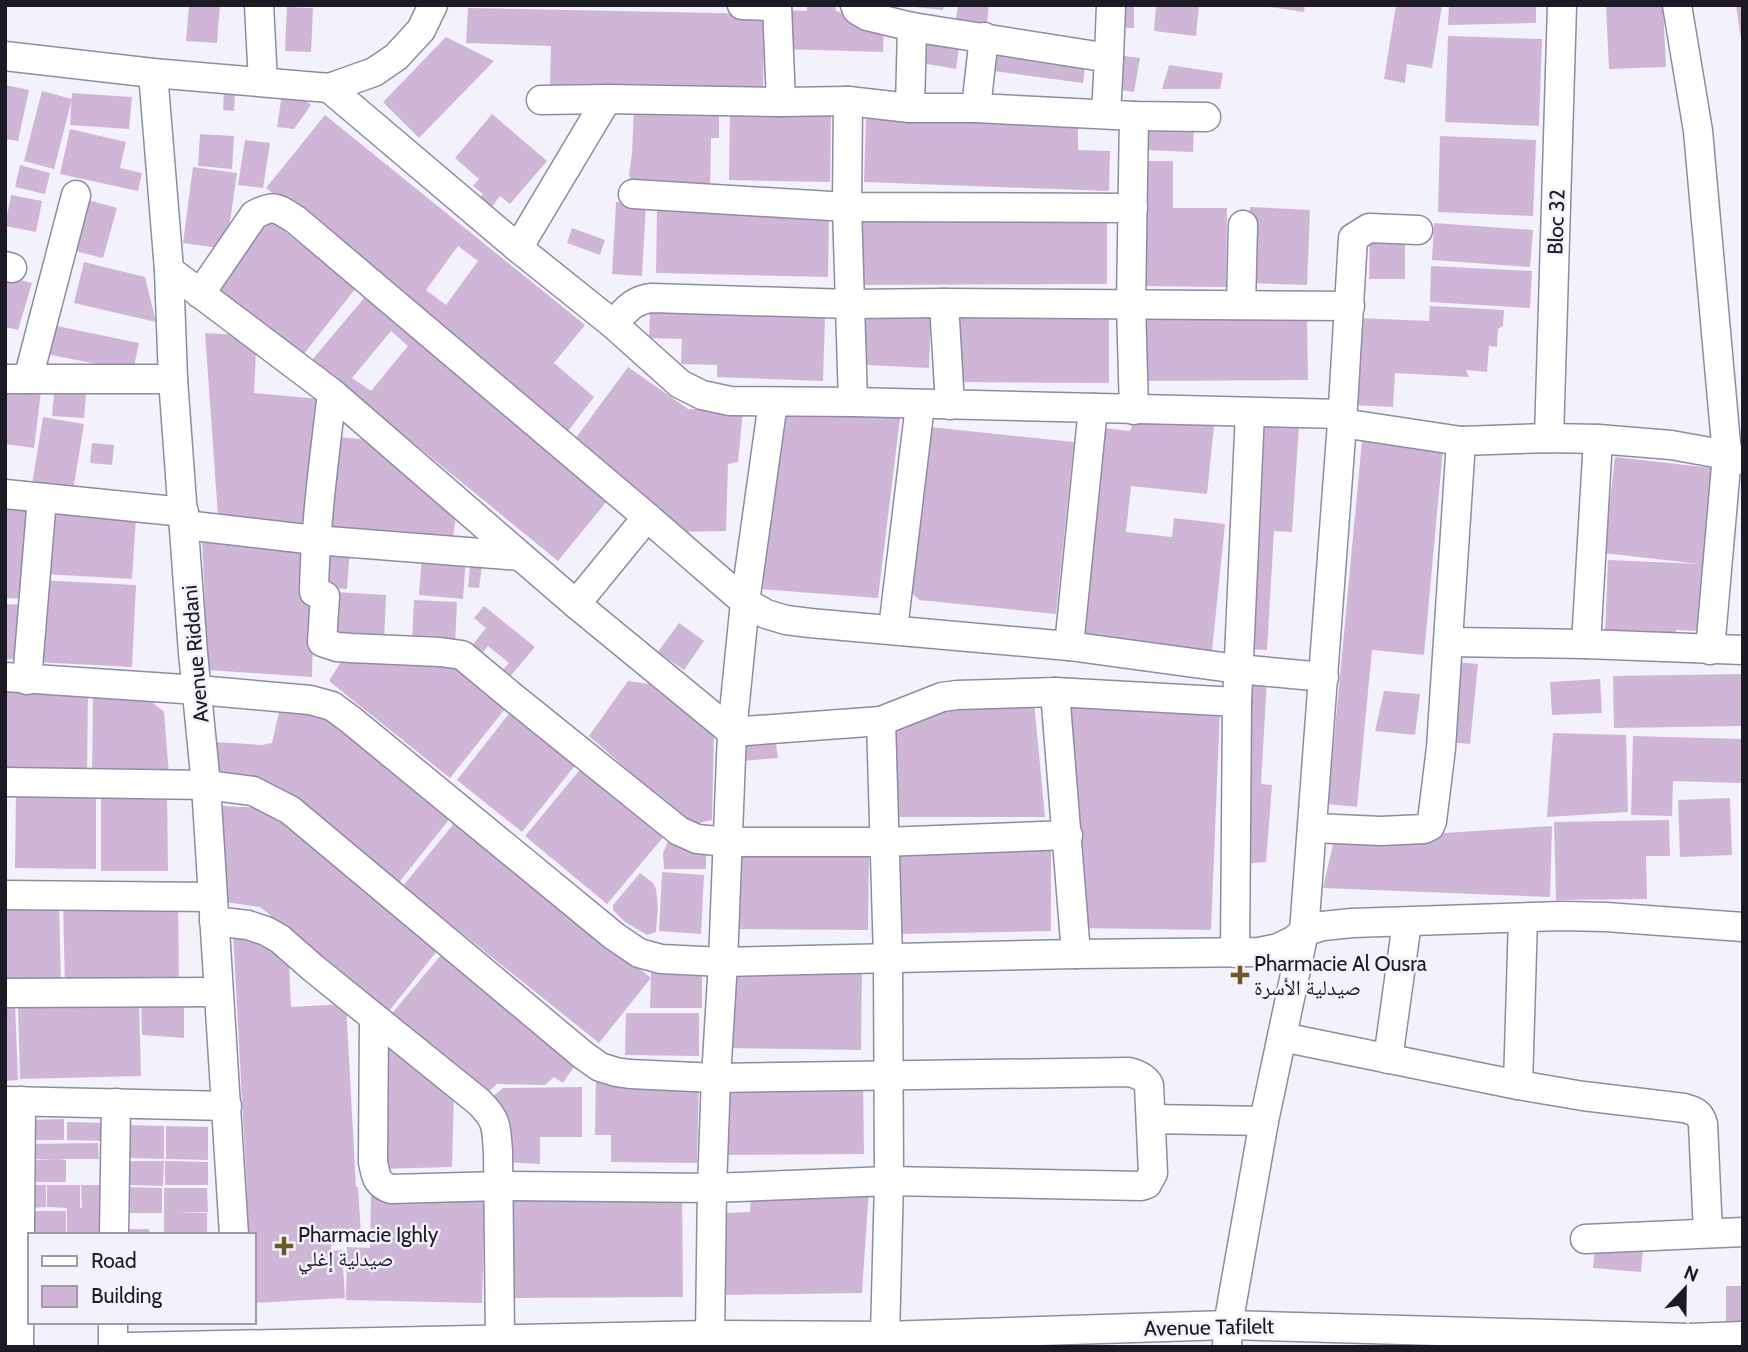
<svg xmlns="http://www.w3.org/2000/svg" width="1748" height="1352" viewBox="0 0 1748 1352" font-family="Cabin,'Noto Naskh Arabic',sans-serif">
  <rect width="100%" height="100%" fill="#f2f1fc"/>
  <!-- building -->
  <g fill="#cfb6d6" fill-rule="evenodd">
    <path d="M189,5H220L217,43L186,41Z"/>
    <path d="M807,5H835L836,11L884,25L883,52L784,49V10L807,11Z"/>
    <path d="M917,5H944L943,10L916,7Z"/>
    <path d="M958,5H989L987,23L956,19Z"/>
    <path d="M1117,5H1134V28L1116,27Z"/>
    <path d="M1156,5H1199L1196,36L1154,31Z"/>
    <path d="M1270,5H1305L1304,12L1270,7Z"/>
    <path d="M1396,5H1442L1432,68L1407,64L1405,83L1384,79Z"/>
    <path d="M1449,5H1536V23L1448,25Z"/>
    <path d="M1606,5H1663L1666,67L1609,69Z"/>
    <path d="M1736,5H1743V38L1741,39Z"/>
    <path d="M287,7L313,8L311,52L285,51Z"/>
    <path d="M468,8L768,14L764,50L763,90L550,86L551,46L466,43Z"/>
    <path d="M920,35L960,41L956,69L916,62Z"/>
    <path d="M1448,36L1542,39L1539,126L1445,122Z"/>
    <path d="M446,37L494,61L419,138L383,102Z"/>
    <path d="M989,46L1086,59L1083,83L986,70Z"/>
    <path d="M1117,55L1140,58L1134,92L1112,89Z"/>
    <path d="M1169,65L1223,73L1220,89H1162Z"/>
    <path d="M5,85L29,90L18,141L5,139Z"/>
    <path d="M42,91L72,99L54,169L24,161Z"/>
    <path d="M224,91L235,92L234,111L223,110Z"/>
    <path d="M72,93L132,97L129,129L70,125Z"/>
    <path d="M282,94L299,96L311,105L294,129L277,127Z"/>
    <path d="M634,106H719V138H711L710,191L634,188L629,175L632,153Z"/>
    <path d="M730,109L831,111L830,182L729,180Z"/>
    <path d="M492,114L547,161L510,204L500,196L491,208L480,198L483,194L473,186L479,179L455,158Z"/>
    <path d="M325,115L585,325L554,363L594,397L566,434L526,398L266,188ZM458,246L478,261L446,305L426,290Z"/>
    <path d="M866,118L1078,127V150L1110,151L1109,191L864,182Z"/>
    <path d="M1145,125L1194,127L1193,152L1144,150Z"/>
    <path d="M70,129L126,142L120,168L142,173L138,191L60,174Z"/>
    <path d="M200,134L234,136L232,169L198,166Z"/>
    <path d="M1440,136L1536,140L1533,216L1438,212Z"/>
    <path d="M245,140L270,143L263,188L238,185Z"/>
    <path d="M1144,161H1173V208H1227L1226,287L1143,286Z"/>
    <path d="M20,165L50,173L45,194L15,187Z"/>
    <path d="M193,167L237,173L226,249L183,243Z"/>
    <path d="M11,195L42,201L36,232L5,226Z"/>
    <path d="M81,198L117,208L103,258L67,249Z"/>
    <path d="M616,202L646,204L642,276L612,274Z"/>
    <path d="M1250,207L1310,210L1307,285L1247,283Z"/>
    <path d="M657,209L829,213L828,277L656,273Z"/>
    <path d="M861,216H1107V284L861,285Z"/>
    <path d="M268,218L356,288L299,360L211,290Z"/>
    <path d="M1434,223L1533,230L1530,267L1432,260Z"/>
    <path d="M572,228L605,240L600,255L567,243Z"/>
    <path d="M1370,240L1405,241V279H1369Z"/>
    <path d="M84,262L145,277L156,322L74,303Z"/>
    <path d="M1431,266L1532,271L1530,308L1430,302Z"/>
    <path d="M5,276L32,283L18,330L5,327Z"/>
    <path d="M369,292L612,495L558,561L312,360ZM391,331L408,346L371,391L352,378Z"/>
    <path d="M1430,306L1504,310L1503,326L1498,329L1497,347L1489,346L1487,372L1466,370L1469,377L1395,373L1393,407L1353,405L1357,318L1429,321Z"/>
    <path d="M650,311L825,317L823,381L717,377V365L681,364L682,339L649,338Z"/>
    <path d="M859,311L931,314L929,368L867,365V346L858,345Z"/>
    <path d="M955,314L1109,315V383L955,382Z"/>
    <path d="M1307,317L1308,380L1143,381L1142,318Z"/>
    <path d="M52,325L139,343L133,371L46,354Z"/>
    <path d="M205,333L240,335L256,351L254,393L320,399L315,527L218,516Z"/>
    <path d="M628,367L688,409L743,410L738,462L728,464L726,531L675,532L575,439Z"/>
    <path d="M55,381L87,383L84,418L52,416Z"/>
    <path d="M5,383L42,384L34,448L5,444Z"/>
    <path d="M784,413L900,418L878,598L758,589Z"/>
    <path d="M43,417L84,424L73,491L32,484Z"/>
    <path d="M1135,418L1214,426L1207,494L1131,486L1126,532L1172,537L1174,518L1225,524L1212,651L1076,636L1096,427L1130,431Z"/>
    <path d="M1257,422L1299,425L1292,532L1274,531L1267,650L1244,649Z"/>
    <path d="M920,426L1074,442L1056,614L919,600L904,584Z"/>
    <path d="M336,437L373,440L457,509L453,537L325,530Z"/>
    <path d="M1362,441L1443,449L1424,655L1372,650L1357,807L1328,804Z"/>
    <path d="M92,443L114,445L112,465L90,463Z"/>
    <path d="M1615,457L1721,469L1710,566L1703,565L1699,631L1676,630L1675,639L1605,635L1608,560L1700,564L1604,553Z"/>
    <path d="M5,507L30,509L24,599L5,598Z"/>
    <path d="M48,511L136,517L132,579L44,574Z"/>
    <path d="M202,539L306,544L314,598L312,677L208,670Z"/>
    <path d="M323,546L350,548L347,589L319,587Z"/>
    <path d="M422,554L466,557L463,599L419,595Z"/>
    <path d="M471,557L483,559L479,588L468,587Z"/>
    <path d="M39,580L136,585L132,667L35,662Z"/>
    <path d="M336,592L386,595L384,642L333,639Z"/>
    <path d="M414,600L457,602L455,644L412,642Z"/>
    <path d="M5,604L26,605L22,660L5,659Z"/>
    <path d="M484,606L535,647L508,679L500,673L509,663L488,646L480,656L470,648L486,628L474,618Z"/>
    <path d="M679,623L704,641L684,670L658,652Z"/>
    <path d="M346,654L457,661L509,704L450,778L329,681Z"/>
    <path d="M1455,662L1478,664L1470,744L1447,742Z"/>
    <path d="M1743,674V726L1614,728L1613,676Z"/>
    <path d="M1244,676L1267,679L1261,784L1272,785L1266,862L1242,864Z"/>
    <path d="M1600,679L1602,713L1552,715L1550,682Z"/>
    <path d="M628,681L649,684L714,736L712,820L691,825L589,736Z"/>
    <path d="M5,691L88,693L87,775L5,773Z"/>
    <path d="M1384,691L1420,694L1415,735L1375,731Z"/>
    <path d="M93,697L151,701L164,712L169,775L92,776Z"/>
    <path d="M1063,700L1220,709L1211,930L1078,928Z"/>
    <path d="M1034,702L1045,817H895L894,727L942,705Z"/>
    <path d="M280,707L324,718L451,817L397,885L260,777L215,774L216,742L262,745L272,743Z"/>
    <path d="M511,711L577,763L522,832L457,780Z"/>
    <path d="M1553,733L1626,735L1628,812L1547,817Z"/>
    <path d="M1633,736L1743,739V783L1673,781L1672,816L1631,815Z"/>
    <path d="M775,738L778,758L741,761L740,739Z"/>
    <path d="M583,766L665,835L607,904L525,836Z"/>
    <path d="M16,791L96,793V869L15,868Z"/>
    <path d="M101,791H167L168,871H101Z"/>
    <path d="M1730,798L1732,855L1680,857L1678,800Z"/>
    <path d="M222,806L267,808L441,946L389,1011L260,907L225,902Z"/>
    <path d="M1669,820L1670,856H1646L1647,899L1556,900L1554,822Z"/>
    <path d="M455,822L651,978V967L702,968V1008H650L651,978L599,1043L403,886Z"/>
    <path d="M1552,826L1550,897L1323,888L1334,840Z"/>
    <path d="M671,835L706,844V869H664L663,853Z"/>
    <path d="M1051,845V931L897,934L894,851Z"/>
    <path d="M734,847L869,849L868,930L734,929Z"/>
    <path d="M662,872L704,875L701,934L659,931Z"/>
    <path d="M640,873L653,883L656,889L658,908L656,932L647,935L625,922L613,910V905Z"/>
    <path d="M178,901L179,985L65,986L63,903Z"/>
    <path d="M59,902L61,987L5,988V904Z"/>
    <path d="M251,932L289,965L291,1007L346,1004L356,1187H358L361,1235L331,1236V1251L342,1250L345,1298L254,1303V1235H246L244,1192H247L233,933Z"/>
    <path d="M446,949L578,1061L563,1083L554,1077L545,1085L497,1084L484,1096L389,1017Z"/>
    <path d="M726,966L862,967L861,1050L725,1048Z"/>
    <path d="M139,1002L141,1076L20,1079L18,1004Z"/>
    <path d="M141,1002H184V1038L142,1035Z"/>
    <path d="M5,1004H15L18,1080L5,1081Z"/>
    <path d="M626,1013H699V1056L625,1055Z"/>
    <path d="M384,1036L454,1092L452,1167L380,1169Z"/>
    <path d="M596,1073L699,1082L697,1163L611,1162V1135H595Z"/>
    <path d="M863,1078L864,1154L721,1155L720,1080Z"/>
    <path d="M582,1087V1137H540V1164L505,1162L491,1098L503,1088Z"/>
    <path d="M64,1119V1140H28V1120Z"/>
    <path d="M67,1122L107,1123L106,1141L67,1140Z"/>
    <path d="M128,1125L164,1126V1159L128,1158Z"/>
    <path d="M166,1126L208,1127V1160L166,1159Z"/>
    <path d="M98,1143L99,1159H58L66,1160V1182H31V1160L56,1159H25V1144Z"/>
    <path d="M128,1161H164L163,1186L128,1185Z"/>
    <path d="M165,1161L208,1162V1185H165Z"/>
    <path d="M30,1185H46V1207L30,1208Z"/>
    <path d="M47,1185H80V1208H82L81,1185H108L109,1234L67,1235V1208L47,1207Z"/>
    <path d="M127,1187L162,1188V1213H127Z"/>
    <path d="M164,1188H207L208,1212L174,1213H207V1235H164Z"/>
    <path d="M869,1189L862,1293L719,1295L723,1213L750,1212L751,1192Z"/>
    <path d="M682,1192L683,1297L507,1298L506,1194Z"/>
    <path d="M371,1194L485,1197L482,1303L346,1300L347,1247L370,1248Z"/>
    <rect x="28" y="1211" width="38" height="23"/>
    <path d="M127,1229H149L150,1235H127Z"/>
    <path d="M1595,1246L1643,1250L1641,1272L1593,1268Z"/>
    <path d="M1726,1286H1743V1323L1726,1322Z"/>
  </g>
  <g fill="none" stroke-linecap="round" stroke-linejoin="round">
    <defs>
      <g id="minor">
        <path d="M259,5L263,82"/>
        <path d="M742,5L777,6"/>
        <path d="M777,5L781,102"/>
        <path d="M855,5L857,10L867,16L912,27L1109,58L1106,114"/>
        <path d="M1677,5L1698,131L1727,455L1710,650"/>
        <path d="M5,56L153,73L329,88L374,72L396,57L421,30L433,5"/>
        <path d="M1109,58L1111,5"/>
        <path d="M153,73L169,270L173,379L193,653L206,785L234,1235"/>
        <path d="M329,88L518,248L613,324L680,384L702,395L730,401L853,402L1342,414"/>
        <path d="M541,100L607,99L781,102L848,101L910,108H976L1134,116L1206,117"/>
        <path d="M848,101L847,207L853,402"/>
        <path d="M910,108L912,27"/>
        <path d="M976,108L984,37"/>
        <path d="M633,194L847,207L1133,208"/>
        <path d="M518,248L607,99"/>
        <path d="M5,266L12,268"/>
        <path d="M169,270L332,393L576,604L732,732L881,721L942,697L957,695L1055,692L1237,702"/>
        <path d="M200,294L254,215C275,203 278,209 296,220L647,517L745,602L766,614L786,620L810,623L1069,646L1238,669L1324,677"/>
        <path d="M944,303L950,405"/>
        <path d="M1241,305L1243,225"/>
        <path d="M613,324C626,311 632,300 652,298L850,304L944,303L1350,306"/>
        <path d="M5,379H173"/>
        <path d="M28,379L76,195"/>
        <path d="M332,393C324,460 315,526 314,592L325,596L322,642L337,647L351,648L440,652L462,655L510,695L679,831L697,839L728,842H883L1068,835"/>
        <path d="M1134,410L1131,305L1134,116"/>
        <path d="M1342,423L1461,441L1549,438L1598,439L1671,445L1727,455L1742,460"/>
        <path d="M1549,438L1562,5"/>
        <path d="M5,494L184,512"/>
        <path d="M185,525L315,540L520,556"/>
        <path d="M576,604L647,517"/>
        <path d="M893,629L920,405"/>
        <path d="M1449,642L1586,644L1743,650"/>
        <path d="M1586,644L1598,439"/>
        <path d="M1069,646L1093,408"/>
        <path d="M5,677L198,690L310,700L332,706L351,720L614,936L639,953L661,959L723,962L1076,954L1259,952L1278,948L1294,940L1304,932L1323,926L1352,923L1562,916L1606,917L1743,927"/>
        <path d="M27,680L42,498"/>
        <path d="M1055,692L1076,954"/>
        <path d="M881,721L888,958L889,1181L885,1336"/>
        <path d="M5,782L206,785L253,791L290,810L583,1055L600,1067L616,1072L630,1074L716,1078L1129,1072C1137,1074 1145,1077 1149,1085L1153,1173L1147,1184L1141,1186L889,1181L712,1188L500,1186L391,1189C376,1184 376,1176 373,1162L374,1018"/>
        <path d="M1313,828L1381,831L1424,829L1430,826L1432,821L1441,748L1461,441"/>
        <path d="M5,895L212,897"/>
        <path d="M214,921L248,925L266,931L280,939L313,968L479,1102C498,1121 496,1127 498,1152L500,1339"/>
        <path d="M1235,953L1237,702L1250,412"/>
        <path d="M5,993L218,992"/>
        <path d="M1282,1037L1518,1085L1583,1096L1684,1108C1695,1111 1700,1113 1703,1124L1708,1233"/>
        <path d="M1388,1059L1407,922"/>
        <path d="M1518,1085L1523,918"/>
        <path d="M5,1101L227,1106"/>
        <path d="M1151,1119L1264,1121"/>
        <path d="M114,1235L116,1103"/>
        <path d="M1585,1239L1743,1232"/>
        <path d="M710,1335L712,1188L716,1078L723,962L732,732L745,602L773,402"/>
        <path d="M19,1347L21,1101"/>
        <path d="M113,1347V1322"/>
        <path d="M129,1347L710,1335L885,1336L1228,1325L1689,1338L1743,1336"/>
        <path d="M1227,1347L1228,1325L1264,1121L1304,932L1342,423L1353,238L1369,228L1418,230"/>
      </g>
    </defs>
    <!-- minor casing -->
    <use href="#minor" stroke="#8d8ca4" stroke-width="31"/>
    <!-- minor -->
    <use href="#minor" stroke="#fff" stroke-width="28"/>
  </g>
  <!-- markers -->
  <g fill="#6d5827" stroke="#f2f1fc" stroke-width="2.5">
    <path d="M1236.5 964.5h7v7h7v7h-7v7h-7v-7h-7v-7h7z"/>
    <path d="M280.5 1235.5h7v7h7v7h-7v7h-7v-7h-7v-7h7z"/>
  </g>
  <g text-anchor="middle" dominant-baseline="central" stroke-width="5" stroke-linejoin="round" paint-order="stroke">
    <!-- street labels -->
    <g font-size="21" fill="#1c1b25" stroke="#f2f1fc">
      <text transform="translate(1556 222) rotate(-88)">Bloc 32</text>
      <text transform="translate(195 654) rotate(-95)">Avenue Riddani</text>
      <text transform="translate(1209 1327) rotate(-1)">Avenue Tafilelt</text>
    </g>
    <!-- poi labels -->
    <g font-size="21" fill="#1c1b25" stroke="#f2f1fc" text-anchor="start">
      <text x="1254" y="963">Pharmacie Al Ousra<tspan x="1254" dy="24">صيدلية الأسرة</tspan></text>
      <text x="298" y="1234">Pharmacie Ighly<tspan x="298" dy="24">صيدلية إغلي</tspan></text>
    </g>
  </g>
  <!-- border -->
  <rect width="1748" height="1352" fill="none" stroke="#1c1b25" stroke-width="14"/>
  <!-- legend -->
  <rect x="28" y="1233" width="228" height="91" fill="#f2f1fc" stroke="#9c9ba6" stroke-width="2"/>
  <rect x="42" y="1256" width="35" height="10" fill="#ffffff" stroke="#9c9ba6" stroke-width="2"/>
  <text x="91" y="1268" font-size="21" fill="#1c1b25">Road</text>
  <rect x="42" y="1286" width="35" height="21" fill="#cfb6d6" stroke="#9c9ba6" stroke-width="2"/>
  <text x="91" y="1303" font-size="21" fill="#1c1b25">Building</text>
  <!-- north arrow -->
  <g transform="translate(1685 1289) rotate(22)" stroke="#f2f1fc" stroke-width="5" paint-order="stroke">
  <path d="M0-5L12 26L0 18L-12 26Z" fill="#1c1b25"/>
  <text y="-10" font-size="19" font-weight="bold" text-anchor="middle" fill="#1c1b25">N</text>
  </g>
</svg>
